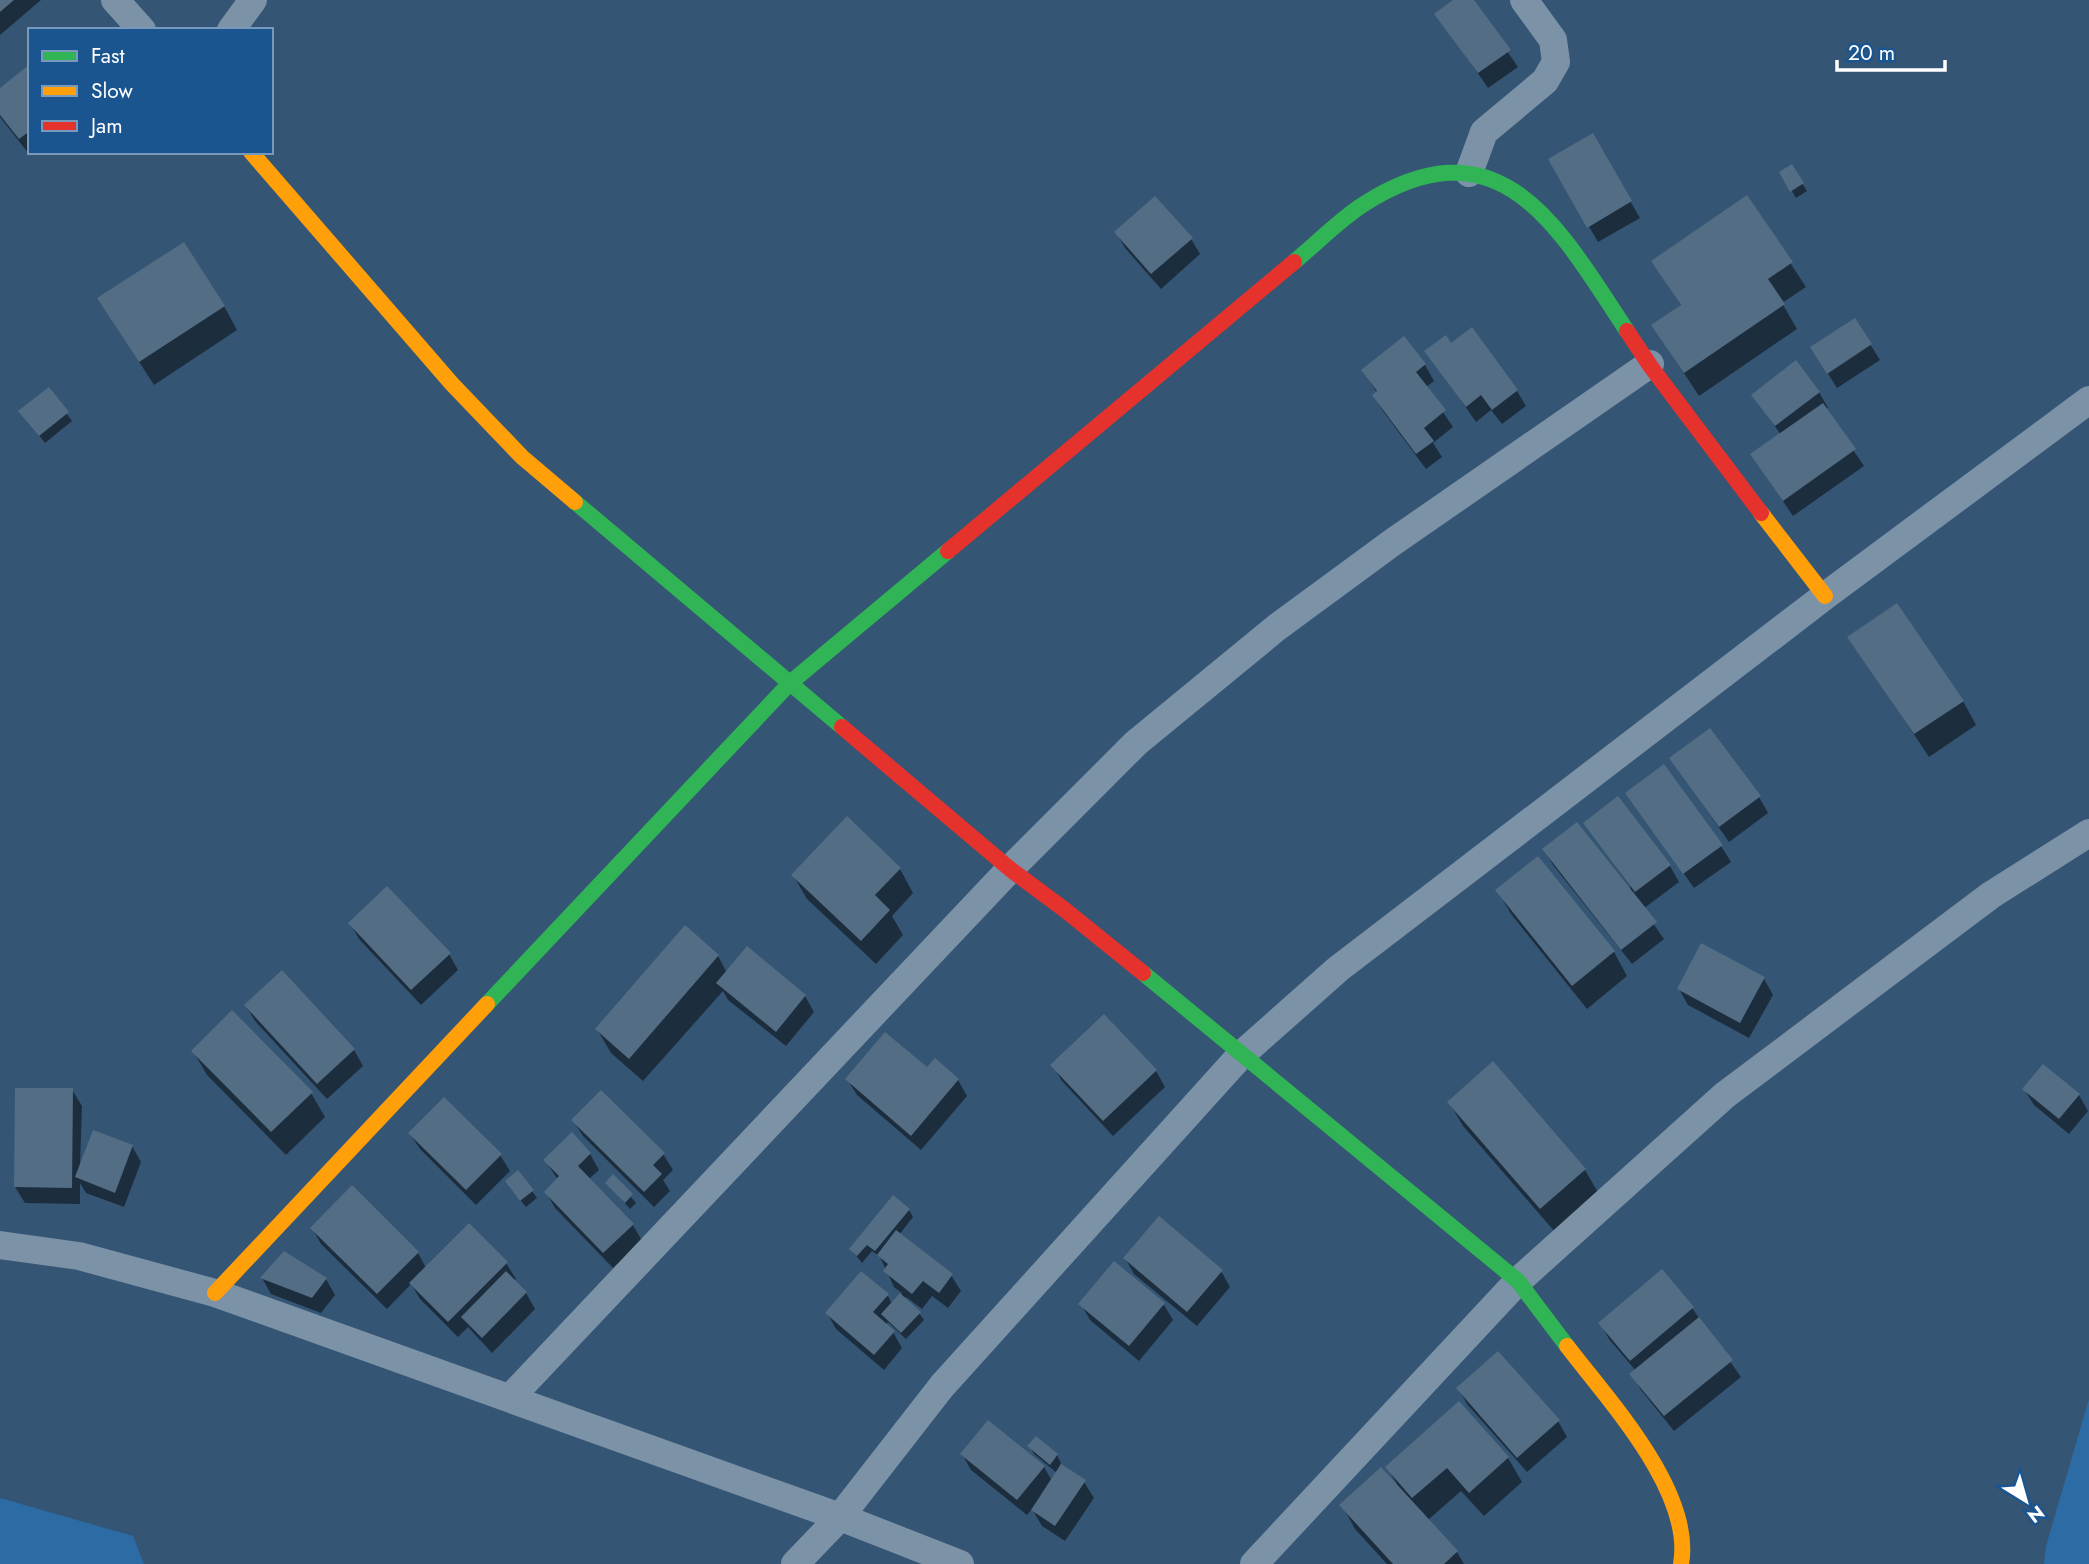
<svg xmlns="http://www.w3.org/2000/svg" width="2089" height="1564" viewBox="0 0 2089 1564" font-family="Jost,sans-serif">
  <rect width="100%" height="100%" fill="#355574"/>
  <!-- green -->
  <g fill="#2d6ba5">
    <path d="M2089,1399V1564H2044L2046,1546Z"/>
    <path d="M0,1498L133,1536L144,1564H0Z"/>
  </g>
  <!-- shadow -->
  <g fill="#0007">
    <path d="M0,0H41L0,35Z"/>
    <path d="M1456,0H1472L1518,67L1488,88L1437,14Z"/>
    <path d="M30,67V152H32L29,154L0,117V90Z"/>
    <path d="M1592,135L1640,218L1598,242L1550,160Z"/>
    <path d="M1791,166L1807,191L1796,198L1781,173Z"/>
    <path d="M1747,197L1806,287L1782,303L1797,329L1699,396L1653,326L1682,307L1653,261Z"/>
    <path d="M1116,232L1191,239L1200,254L1161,289L1125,248Z"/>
    <path d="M224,306L237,330L154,385L114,323Z"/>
    <path d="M1855,320L1880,360L1837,388L1822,364Z"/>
    <path d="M1451,345L1517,391L1526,406L1502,424L1491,410L1476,422L1427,351Z"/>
    <path d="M1425,365L1434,381L1426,387L1453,427L1433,443L1442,457L1426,469L1383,411L1374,396L1377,393L1363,371Z"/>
    <path d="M48,389L72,421L45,443L25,418Z"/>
    <path d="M1819,392L1828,408L1826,410L1864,466L1793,516L1762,470L1781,435L1753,395Z"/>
    <path d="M1849,637L1963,701L1976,725L1929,757Z"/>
    <path d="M1671,759L1759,797L1768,813L1729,842Z"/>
    <path d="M1627,793L1721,846L1731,862L1694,888Z"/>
    <path d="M1618,799L1670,866L1679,882L1643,909L1664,939L1632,964L1553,865L1544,850L1628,889L1631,887L1585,823Z"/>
    <path d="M1538,858L1614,952L1627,976L1587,1009L1511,914L1497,890Z"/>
    <path d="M900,869L913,893L892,916L903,935L876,964L807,899L793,875Z"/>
    <path d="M350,923L449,954L458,970L421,1005L359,939Z"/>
    <path d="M718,956L727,973L805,996L814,1012L786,1046L728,1000L723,991L643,1081L611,1053L597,1029Z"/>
    <path d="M1764,979L1773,995L1749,1038L1688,1005L1679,989Z"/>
    <path d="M246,1006L354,1050L363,1066L327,1099L255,1021Z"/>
    <path d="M193,1051L311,1093L325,1117L286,1155L207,1075Z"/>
    <path d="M1053,1066L1156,1071L1165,1087L1113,1136L1062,1081Z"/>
    <path d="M927,1070L958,1080L967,1096L921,1150L857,1095L847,1079Z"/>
    <path d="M2024,1089L2079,1095L2088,1111L2069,1134L2034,1105Z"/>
    <path d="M72,1090L82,1106L80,1166L132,1146L141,1162L124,1207L86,1193L80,1183V1204L25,1203L15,1187Z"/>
    <path d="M1449,1102L1585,1170L1599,1194L1555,1232L1463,1126Z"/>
    <path d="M573,1120L663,1154L673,1170L663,1180L670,1191L654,1207L583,1136Z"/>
    <path d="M410,1134L500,1155L510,1171L476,1205L420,1149Z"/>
    <path d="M590,1154L599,1170L589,1179L633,1225L642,1241L613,1268L555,1208L546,1192L558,1180L545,1160Z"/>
    <path d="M613,1176L636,1203L630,1209L607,1183Z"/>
    <path d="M511,1189L532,1191L537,1198L526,1207Z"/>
    <path d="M909,1210L913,1217L899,1235L951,1275L961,1291L948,1308L932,1296L922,1309L906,1297L905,1299L919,1313L924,1320L906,1339L888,1322L885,1325L893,1332L902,1348L884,1370L836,1329L827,1313L888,1296L892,1304L902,1293L894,1287L880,1257L872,1251L862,1263L851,1249Z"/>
    <path d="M312,1228L418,1253L426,1268L506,1263L516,1279L514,1281L526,1293L535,1309L492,1353L468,1327L458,1337L420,1299L411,1284L387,1309L321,1244Z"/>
    <path d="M1125,1258L1221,1271L1230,1287L1197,1326L1134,1274Z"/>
    <path d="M262,1278L326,1279L335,1295L321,1313L271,1294Z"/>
    <path d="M1081,1304L1164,1305L1173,1320L1139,1361L1090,1320Z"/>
    <path d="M1692,1308L1741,1377L1674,1431L1641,1390L1632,1374L1636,1371L1609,1339L1600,1323Z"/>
    <path d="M1458,1388L1558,1421L1567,1437L1527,1472L1467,1404Z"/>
    <path d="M1030,1447L1057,1455L1061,1463L1060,1465L1084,1482L1094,1498L1065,1541L1042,1526L1032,1509L1027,1515L971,1470L962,1454L1044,1467L1052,1481L1057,1473L1034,1454Z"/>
    <path d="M1508,1458L1522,1482L1484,1516L1461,1491L1428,1520L1457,1552L1464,1564H1387L1355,1529L1342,1505L1397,1484L1387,1467Z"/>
  </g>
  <!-- building -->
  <g fill="#536d85">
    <path d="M0,0H14L0,12Z"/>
    <path d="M1453,0H1474L1511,50L1478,73L1434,14Z"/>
    <path d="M30,64V131L19,139L0,115V88Z"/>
    <path d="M1593,133L1632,201L1587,228L1548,159Z"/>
    <path d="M1792,164L1804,183L1790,192L1779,172Z"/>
    <path d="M1747,195L1793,262L1768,279L1785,304L1684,373L1651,325L1681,305L1651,261Z"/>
    <path d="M1155,196L1193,238L1151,274L1114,232Z"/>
    <path d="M184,242L225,306L139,362L97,298Z"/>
    <path d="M1855,318L1872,344L1827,374L1810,347Z"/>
    <path d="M1472,327L1518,390L1492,410L1481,395L1466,407L1424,351L1446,335L1451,343Z"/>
    <path d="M1404,336L1426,364L1416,372L1446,410L1424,428L1434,441L1416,454L1372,395L1377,391L1361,370Z"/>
    <path d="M1796,360L1820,392L1775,426L1751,395Z"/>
    <path d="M49,387L69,412L39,436L18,411Z"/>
    <path d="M1823,403L1856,449L1783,501L1750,454Z"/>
    <path d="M1897,603L1964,701L1914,734L1847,637Z"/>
    <path d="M1710,728L1761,796L1719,827L1669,758Z"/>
    <path d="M1664,764L1723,845L1683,874L1625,793Z"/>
    <path d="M1618,796L1671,865L1635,892L1583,823Z"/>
    <path d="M847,816L901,868L875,895L890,910L861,941L791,875Z"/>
    <path d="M1577,822L1657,922L1621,950L1542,849Z"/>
    <path d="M1538,856L1615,951L1572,986L1495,890Z"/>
    <path d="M387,886L451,953L411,990L348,923Z"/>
    <path d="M685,925L719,955L629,1059L595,1029Z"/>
    <path d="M1701,943L1765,977L1740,1023L1677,989Z"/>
    <path d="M747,946L806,995L776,1032L716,983Z"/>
    <path d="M282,970L355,1049L317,1084L244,1005Z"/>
    <path d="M232,1010L313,1092L271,1132L191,1051Z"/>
    <path d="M1104,1014L1157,1070L1103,1121L1050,1065Z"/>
    <path d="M885,1032L927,1067L935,1058L959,1079L911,1136L845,1079Z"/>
    <path d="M1493,1061L1586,1169L1540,1209L1447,1102Z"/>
    <path d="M2043,1064L2080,1094L2059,1119L2022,1089Z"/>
    <path d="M15,1088H73L72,1188L14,1187Z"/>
    <path d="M601,1090L665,1153L653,1165L662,1174L644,1192L571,1120Z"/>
    <path d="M444,1097L502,1154L466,1190L408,1133Z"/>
    <path d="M93,1130L133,1145L115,1193L75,1177Z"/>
    <path d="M572,1132L591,1153L578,1166L634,1224L603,1253L544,1192L559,1176L543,1160Z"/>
    <path d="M518,1170L534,1190L520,1201L505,1181Z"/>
    <path d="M613,1174L633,1194L625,1203L605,1183Z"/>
    <path d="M352,1185L419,1252L377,1294L310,1228Z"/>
    <path d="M893,1195L910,1209L875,1251L867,1245L857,1256L849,1249Z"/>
    <path d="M1159,1216L1223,1270L1187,1312L1123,1258Z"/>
    <path d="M469,1223L508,1262L448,1322L409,1283Z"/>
    <path d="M896,1230L953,1274L939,1293L923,1281L912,1294L883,1271L888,1264L877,1255Z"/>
    <path d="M284,1251L327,1278L312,1298L260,1278Z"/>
    <path d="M1114,1261L1165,1303L1129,1346L1078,1304Z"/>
    <path d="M1662,1269L1694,1307L1630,1361L1598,1323Z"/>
    <path d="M506,1271L527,1292L482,1338L461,1317Z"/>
    <path d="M861,1271L889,1294L873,1312L895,1331L874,1355L825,1313Z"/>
    <path d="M900,1293L921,1312L901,1333L881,1314Z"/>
    <path d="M1699,1317L1733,1360L1664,1416L1629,1374Z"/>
    <path d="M1498,1351L1560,1420L1517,1458L1456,1388Z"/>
    <path d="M1459,1401L1509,1457L1469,1493L1447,1468L1412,1498L1385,1467Z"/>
    <path d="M988,1420L1045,1466L1017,1500L960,1454Z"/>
    <path d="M1036,1436L1058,1454L1050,1465L1027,1446Z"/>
    <path d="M1061,1464L1086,1480L1055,1526L1031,1510Z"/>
    <path d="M1381,1467L1458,1551L1444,1564H1393L1339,1505Z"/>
  </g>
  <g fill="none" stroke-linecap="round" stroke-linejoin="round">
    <!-- street -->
    <g stroke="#7c92a7" stroke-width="28">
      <path d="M115,0L142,30"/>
      <path d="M231,30L253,0"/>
      <path d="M1469,173L1484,132L1545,81L1556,62L1553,40L1524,0"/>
      <path d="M0,1245L79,1256L215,1293L840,1517L960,1564"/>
      <path d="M510,1398L1010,869L1136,743L1276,628L1393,542L1650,364"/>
      <path d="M795,1564L840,1517L942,1386L1241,1055L1338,969L1825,596L2089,400"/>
      <path d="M1254,1564L1518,1281L1725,1095L1991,895L2089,833"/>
    </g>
    <!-- fast -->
    <g stroke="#30b455" stroke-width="16">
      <path d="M1294,262C1317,243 1339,220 1364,204C1501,117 1559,228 1627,331"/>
      <path d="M575,502L842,727"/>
      <path d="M1143,973L1518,1281L1567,1346"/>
      <path d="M487,1004L790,683L948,551"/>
    </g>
    <!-- slow -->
    <g stroke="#ff9f0a" stroke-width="16">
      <path d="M251,152L452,384L522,457L575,502"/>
      <path d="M1761,513L1825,596"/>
      <path d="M215,1293L487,1004"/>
      <path d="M1567,1346C1609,1401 1694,1492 1681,1564"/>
    </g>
    <!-- jam -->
    <g stroke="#e5322d" stroke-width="16">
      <path d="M1627,331L1651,367L1761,513"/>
      <path d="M948,551L1294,262"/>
      <path d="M842,727L1010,869L1065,910L1143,973"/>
    </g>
  </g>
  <!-- legend -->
  <rect x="28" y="28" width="245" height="126" fill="#1a558f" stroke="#7699bc" stroke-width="2"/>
  <rect x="42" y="51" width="35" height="10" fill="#30b455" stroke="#7699bc" stroke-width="2"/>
  <text x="91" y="63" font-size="21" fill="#ffffff">Fast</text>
  <rect x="42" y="86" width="35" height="10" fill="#ff9f0a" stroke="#7699bc" stroke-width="2"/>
  <text x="91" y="98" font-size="21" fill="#ffffff">Slow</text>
  <rect x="42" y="121" width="35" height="10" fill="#e5322d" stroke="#7699bc" stroke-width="2"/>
  <text x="91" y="133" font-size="21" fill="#ffffff">Jam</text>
  <!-- north arrow -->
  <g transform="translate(2026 1501) rotate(143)" stroke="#1a558f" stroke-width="5" paint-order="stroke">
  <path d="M0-5L12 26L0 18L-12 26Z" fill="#ffffff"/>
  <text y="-10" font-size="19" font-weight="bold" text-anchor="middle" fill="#ffffff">N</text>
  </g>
  <!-- scale -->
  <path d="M1837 60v10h108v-10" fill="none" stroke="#ffffff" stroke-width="3.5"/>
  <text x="1848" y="60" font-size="21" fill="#ffffff" stroke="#1a558f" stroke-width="5" paint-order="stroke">20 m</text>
</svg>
